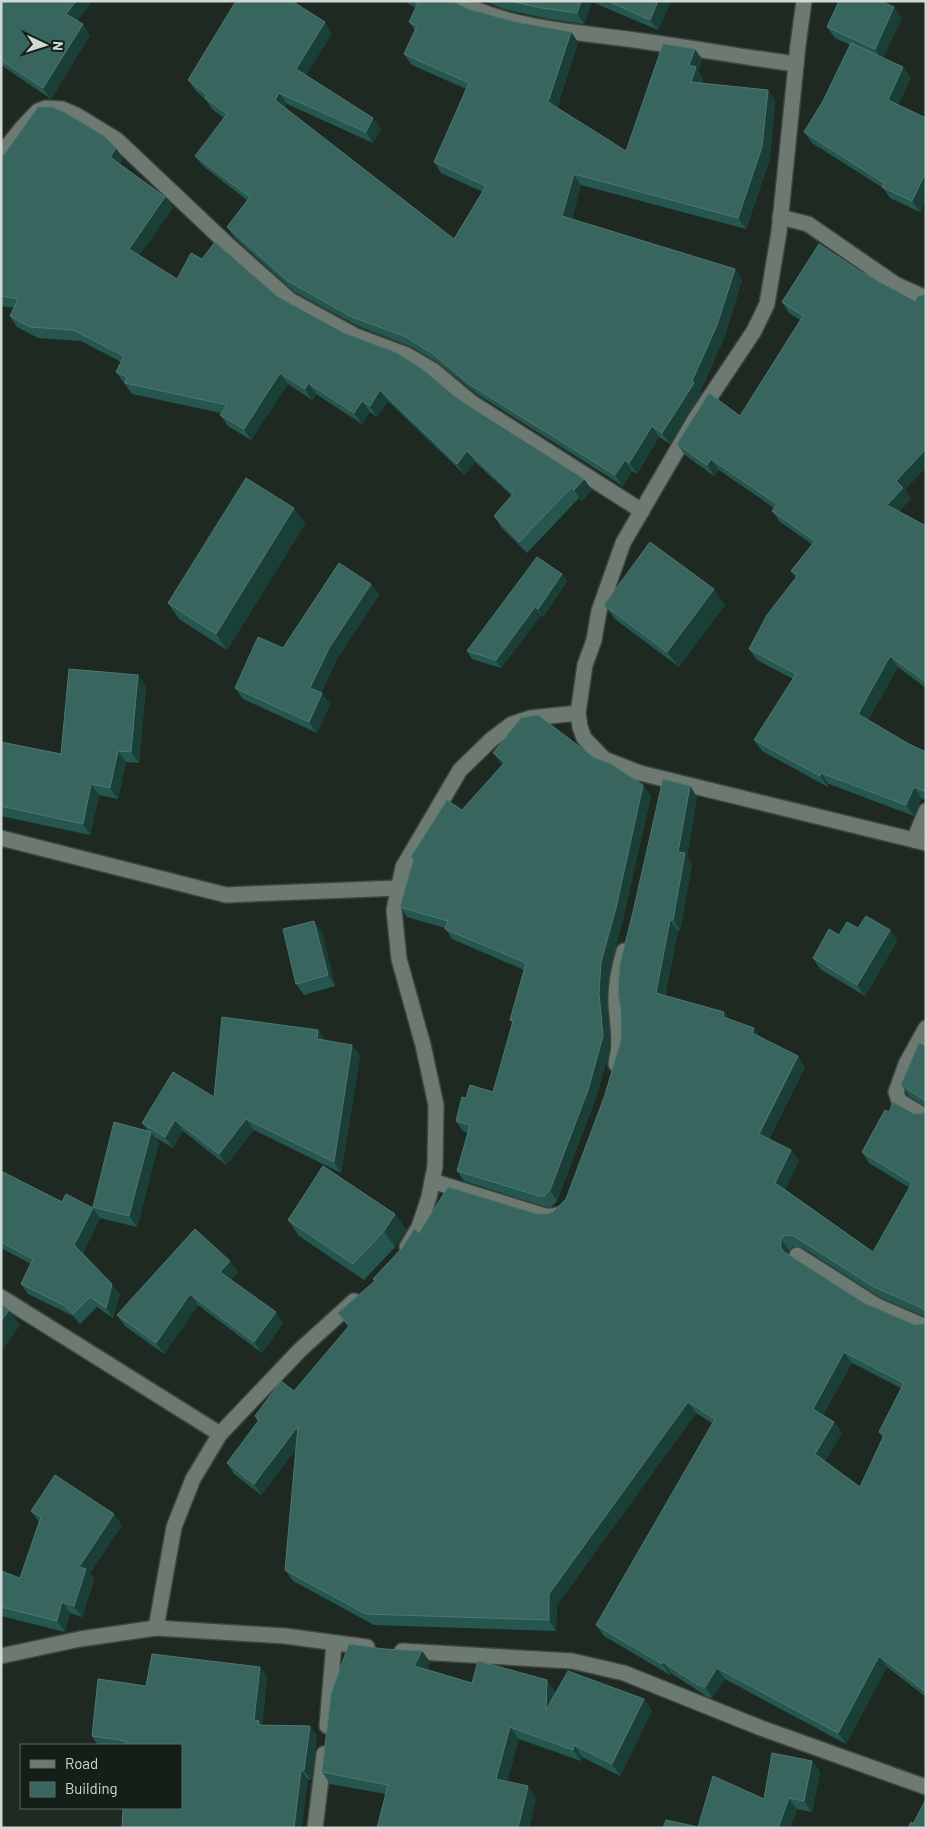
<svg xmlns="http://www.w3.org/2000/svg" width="927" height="1829" viewBox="0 0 927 1829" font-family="Barlow,sans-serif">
  <rect width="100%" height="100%" fill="#1d2921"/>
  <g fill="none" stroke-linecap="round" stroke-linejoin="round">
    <defs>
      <g id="minor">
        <path d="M457,1C515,30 579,32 642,41C693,48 744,57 796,64"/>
        <path d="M804,1L798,45L779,232L767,304L754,331L694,421L623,543L599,611L594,640L585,665L578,713L580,727L584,738L604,759L640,773L926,843"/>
        <path d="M1,154L22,128L38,111L46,108L62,109L76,115L117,140L226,243L290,300L356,336L407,355L434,371L471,402L642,511"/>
        <path d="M780,217L808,224L895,284L926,298"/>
        <path d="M1,838L226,895L399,888"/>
        <path d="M914,840L926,811"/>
        <path d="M926,1028L906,1064L896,1092L899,1101L926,1117"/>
        <path d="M616,1064C621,1042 618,1027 616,1005C615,987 619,968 624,951"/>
        <path d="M432,1181L545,1216H555L557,1215"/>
        <path d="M407,1247L419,1227L429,1197L435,1166L436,1105L423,1045L399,959L394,910L403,867L460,770L492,739L512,724L530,718L578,713"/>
        <path d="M797,1255L877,1306L926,1327"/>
        <path d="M1,1297L220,1434"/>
        <path d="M156,1628L174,1527L193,1479L220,1434L300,1350L354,1301"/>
        <path d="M402,1651L572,1661L624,1673L761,1728L926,1787"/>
        <path d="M1,1656L80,1639L156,1628L285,1636L367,1647"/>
        <path d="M327,1726L334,1643"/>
        <path d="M315,1828L324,1754"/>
      </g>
    </defs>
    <!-- minor casing -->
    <use href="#minor" stroke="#3c4540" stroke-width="18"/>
    <!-- minor -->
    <use href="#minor" stroke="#6c7a71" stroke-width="15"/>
  </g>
  <!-- wall -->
  <g fill="#255750" fill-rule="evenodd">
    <path d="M1,1H92L77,21L90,35L51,99L1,65Z"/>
    <path d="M404,1H452L468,9L515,22L571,32L578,42L557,108L626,151L702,59L698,71L703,78L702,83L775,100L770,158L746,229L581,185L572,219L735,269L742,280L725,336L700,392L701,393L670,444L659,437L637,474L632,471L623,486L477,394L440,364L412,347L360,327L295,292L235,238L227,227L248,201L203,166L195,156L224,118L212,109L205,99L196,91L188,80L332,33L306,75L381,129L373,143L287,104L285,108L454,239L483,192L441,173L434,162L466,89L412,65L404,54L415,30L409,22L416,8Z"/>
    <path d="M484,1H671L658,30L592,2L584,24L549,19L504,9Z"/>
    <path d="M902,18L883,58L911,78L898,105L926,118V200L920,212L890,198L883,188L812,143L804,132L823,101L850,45L835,38L827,27Z"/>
    <path d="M1,159H123L120,164L165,197L173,208L139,255L177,279L202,259L278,297L458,399L592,490L582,501L579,498L527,553L501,527L494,516L512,496L475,462L465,475L388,401L377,417L370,412L362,424L316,394L312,400L288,384L251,440L228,426L220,415L221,413L132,394L116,372L121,362L81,341L38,338L17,327L10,316L14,308L1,306Z"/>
    <path d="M819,244L905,490L911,499L899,511L926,526V688L898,667L868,720L909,744L926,752V800L921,798L914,816L829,784L828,787L762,751L754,740L793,679L757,660L749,649L796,578L791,571L812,544L780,522L772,511L774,508L719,470L714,476L685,455L677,444L740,416L800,320L789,313L782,302Z"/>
    <path d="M294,508L305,524L227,650L179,619L168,603Z"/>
    <path d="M562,574L567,581L543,617L541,615L501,668L472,659L467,651L489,621Z"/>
    <path d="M371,584L379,595L337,659L321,693L330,704L317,733L243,699L235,688L283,648Z"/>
    <path d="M604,605H725L679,667L616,620Z"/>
    <path d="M146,686L139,763L126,762L118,799L99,795L90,835L1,816V742L61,754Z"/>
    <path d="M493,753L593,757L651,796L623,919L609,972L607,1004L611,1047L595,1100L557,1201L551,1207H546L464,1181L457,1171L468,1133L463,1131L456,1121L466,1098L493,1092L513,1023L510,1020L524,970L452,939L445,928L407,917L400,907L414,861L411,857L462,810L503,765Z"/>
    <path d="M690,786L697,797L687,857L692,864L680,931H678L665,996L724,1012L729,1019L760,1037L798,1056L805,1067L769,1139L791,1150L799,1161L785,1189L873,1252L910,1188L869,1163L862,1152L889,1112L922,1114L926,1111V1317L881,1298L802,1247H793L789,1250V1255L864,1303L915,1325L923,1324L926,1321V1697L887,1667L846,1744L725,1679L712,1698L706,1696L671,1673L670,1675L604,1636L596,1625L713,1424L696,1413L557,1605L556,1631L374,1625L293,1581L285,1570L296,1449L261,1495L234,1474L227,1463L258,1422L255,1416L294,1391L349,1327L338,1313L374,1281L373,1279L419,1233L537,1214H547L553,1212L566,1199L605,1095L621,1040ZM852,1363L901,1388L879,1432L883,1438L860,1487L825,1461L842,1433L834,1422L823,1415Z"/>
    <path d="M890,930L897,941L865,996L820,969L813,958L839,935Z"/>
    <path d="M322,932L335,986L304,995L296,984Z"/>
    <path d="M318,1030L326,1041L352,1045L360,1056L341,1173L254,1130L226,1165L183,1131L173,1148L154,1137L159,1143L137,1227L100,1218L83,1253L120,1294L113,1318L97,1307L80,1324L73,1316L28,1294L21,1284L31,1264L1,1248V1171L62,1202L93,1208L148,1131L142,1123L214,1097Z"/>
    <path d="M926,1046V1107L909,1096L901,1085Z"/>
    <path d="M395,1214L406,1230L395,1247L364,1280L299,1236L288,1220Z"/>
    <path d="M238,1272L231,1279L283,1323L262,1353L198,1305L164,1354L125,1326L117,1315Z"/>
    <path d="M31,1511L122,1525L90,1573L94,1580L82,1617L70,1613L65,1632L1,1616V1571L20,1578L39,1522Z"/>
    <path d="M384,1649L422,1651L430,1662L427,1669L472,1683L555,1691L554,1695L644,1699L652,1711L620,1776L582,1757L581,1761L519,1739L507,1781L536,1798L529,1828H377L386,1794L330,1784L322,1772Z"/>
    <path d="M260,1667L267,1677L262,1725L310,1726L317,1736L311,1780L181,1745H98L92,1736L146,1686Z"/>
    <path d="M812,1761L820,1772L812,1812L797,1809L790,1828H663L698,1827L764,1799Z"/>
  </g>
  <!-- shaded-wall -->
  <g fill="#1a3f37">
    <path d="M76,1H92L74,25L66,14Z"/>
    <path d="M581,1L592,2L584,24L577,13Z"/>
    <path d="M658,1H671L658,30L650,20Z"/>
    <path d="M894,7L902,18L882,60L875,49Z"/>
    <path d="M325,22L332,33L303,80L296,69Z"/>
    <path d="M83,24L90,35L51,99L43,88Z"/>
    <path d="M571,32L578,42L555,113L548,102Z"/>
    <path d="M695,49L702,59L698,71L703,78L698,93L691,82L689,65Z"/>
    <path d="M903,67L911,78L895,111L888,100Z"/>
    <path d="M768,90L775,100L770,158L746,229L738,218Z"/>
    <path d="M279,93L287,104L283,111L275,100Z"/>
    <path d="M373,118L381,129L373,143L366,132Z"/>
    <path d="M116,148L123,159L118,168L110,157Z"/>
    <path d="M926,172V200L920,212L912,201Z"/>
    <path d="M574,174L581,185L570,227L562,216Z"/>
    <path d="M165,197L173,208L136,260L129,249Z"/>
    <path d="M735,269L742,280L725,336L700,392L701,393L670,444L662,433L692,381Z"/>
    <path d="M280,373L288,384L251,440L244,429Z"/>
    <path d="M308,383L316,394L312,400L305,389Z"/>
    <path d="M380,390L388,401L377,417L370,406Z"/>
    <path d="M362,401L370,412L362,424L354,413Z"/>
    <path d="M652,426L659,437L637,474L629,463Z"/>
    <path d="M926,449V468L905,490L911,499L895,516L887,505L896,481Z"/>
    <path d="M467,451L475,462L465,475L457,464Z"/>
    <path d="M711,459L719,470L714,476L707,465Z"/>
    <path d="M625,460L632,471L623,486L615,475Z"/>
    <path d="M584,479L592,490L582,501L574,490Z"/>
    <path d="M294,508L305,524L227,650L216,634Z"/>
    <path d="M562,574L567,581L543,617L538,609Z"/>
    <path d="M371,584L379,595L337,659L318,699L310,688L329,648Z"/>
    <path d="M714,589L725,605L679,667L667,652Z"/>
    <path d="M535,607L541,615L501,668L496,660Z"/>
    <path d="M890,656L898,667L865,725L858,714Z"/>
    <path d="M138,675L146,686L139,763L131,752Z"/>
    <path d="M322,693L330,704L317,733L309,722Z"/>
    <path d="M118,751L126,762L118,799L110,788Z"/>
    <path d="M821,773L829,784L828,787L820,776Z"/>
    <path d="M91,784L99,795L90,835L83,824Z"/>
    <path d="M643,785L651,796L623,919L609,972L607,1004L611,1047L595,1100L557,1201L550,1190L599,993L601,962Z"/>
    <path d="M690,786L697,797L687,857L692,864L680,931L673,920L678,852Z"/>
    <path d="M914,787L921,798L914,816L906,805Z"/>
    <path d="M670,920L678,931L663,1004L656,993Z"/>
    <path d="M314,921L322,932L335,986L328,975Z"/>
    <path d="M890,930L897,941L865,996L857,985Z"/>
    <path d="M724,1012L732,1024L723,1017Z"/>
    <path d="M754,1028L762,1039L752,1033Z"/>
    <path d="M318,1030L326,1041L317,1039Z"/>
    <path d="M352,1045L360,1056L341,1173L334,1162Z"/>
    <path d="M798,1056L805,1067L766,1145L759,1134Z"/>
    <path d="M246,1119L254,1130L226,1165L219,1154Z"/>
    <path d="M175,1120L183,1131L173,1148L165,1137Z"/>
    <path d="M151,1132L159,1143L137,1227L129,1216Z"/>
    <path d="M791,1150L799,1161L783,1194L775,1183Z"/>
    <path d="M93,1208L100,1218L82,1255L74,1245Z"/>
    <path d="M395,1214L406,1230L395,1247L384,1231Z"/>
    <path d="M781,1239L789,1250V1259L781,1248Z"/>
    <path d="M230,1261L238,1272L228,1283L220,1272Z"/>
    <path d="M112,1284L120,1294L113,1318L106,1308Z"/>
    <path d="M190,1294L198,1305L164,1354L156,1343Z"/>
    <path d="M9,1310L20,1325L1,1353V1321Z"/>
    <path d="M276,1312L283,1323L262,1353L254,1342Z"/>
    <path d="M844,1352L852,1363L820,1420L813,1409Z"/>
    <path d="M688,1402L696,1413L557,1605L556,1631L549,1620V1594Z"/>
    <path d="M834,1422L842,1433L823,1465L815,1454Z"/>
    <path d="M298,1426L306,1437L261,1495L254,1484Z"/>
    <path d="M114,1514L122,1525L90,1573L94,1580L82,1617L74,1606L79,1567Z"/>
    <path d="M62,1602L70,1613L65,1632L57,1621Z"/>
    <path d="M422,1651L430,1662L422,1677L414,1666Z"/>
    <path d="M879,1656L887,1667L846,1744L838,1733Z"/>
    <path d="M663,1662L671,1673L670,1675L662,1664Z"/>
    <path d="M260,1667L267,1677L262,1724L266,1731L254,1720Z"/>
    <path d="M717,1668L725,1679L712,1698L705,1687Z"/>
    <path d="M547,1680L555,1691L554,1722L546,1710Z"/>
    <path d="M644,1699L652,1711L620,1776L612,1764Z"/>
    <path d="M310,1726L317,1736L311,1780L304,1770Z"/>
    <path d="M510,1727L519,1739L504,1790L496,1779Z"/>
    <path d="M574,1745L582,1757L581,1761L573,1750Z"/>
    <path d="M812,1761L820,1772L812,1812L804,1801Z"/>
    <path d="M301,1770L308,1780L302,1828H294Z"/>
    <path d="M528,1786L536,1798L529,1828H518Z"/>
    <path d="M789,1798L797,1809L790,1828H778Z"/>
  </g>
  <!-- building -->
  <g fill="#38655e" stroke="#507771" fill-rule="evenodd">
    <path d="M1,1H76L66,14L83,24L43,88L1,60Z"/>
    <path d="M236,1H292L325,22L296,69L373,118L366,132L279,93L275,100L454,239L486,186L434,162L469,83L404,54L417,26L409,22L418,3L414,1H452L468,9L515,22L571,32L548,102L626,151L663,44L695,49L689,65L696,67L691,82L768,90L762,147L738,218L574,174L562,216L735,269L717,325L692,381L694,383L662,433L652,426L629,463L625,460L615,475L469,384L432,353L404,336L352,317L288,281L227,227L250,197L195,156L227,114L205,98L207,95L188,80Z"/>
    <path d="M510,1H581L577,13L542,8Z"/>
    <path d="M608,1H658L650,20Z"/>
    <path d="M839,1H881L894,7L875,49L827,27Z"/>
    <path d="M851,43L903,67L888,100L926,118V172L912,201L882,187L884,183L804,132L823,101Z"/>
    <path d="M38,107H52L64,112L104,136L116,148L110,157L165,197L129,249L177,279L191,253L202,259L215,242L278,297L344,333L395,352L421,368L458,399L584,479L574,490L572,487L519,542L494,516L513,494L467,451L457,464L380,390L370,406L362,401L354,413L308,383L305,389L280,373L244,429L220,415L227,405L125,383L127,377L116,372L124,356L73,330L30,327L10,316L18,299L1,296V249L2,248L1,247V159Z"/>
    <path d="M819,244L861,272L915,301L918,296L923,295L926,292V449L896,481L903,488L887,505L926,526V682L890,656L858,714L909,744L926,752V792L914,787L906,805L821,773L820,776L754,740L796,674L749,649L767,615L798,575L791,571L815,541L772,511L777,504L711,459L707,465L677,444L709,393L740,416L803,316L782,302Z"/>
    <path d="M246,478L294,508L216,634L168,603Z"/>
    <path d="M650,542L714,589L667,652L604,605Z"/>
    <path d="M537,557L562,574L538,609L535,607L496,660L467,651Z"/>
    <path d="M339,563L371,584L329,648L310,688L322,693L309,722L235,688L258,637L283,648Z"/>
    <path d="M69,669L138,675L131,752L118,751L110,788L91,784L83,824L1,806V742L61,754Z"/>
    <path d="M538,715L593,757L611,764L643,785L616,908L601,962L599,993L603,1036L588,1090L550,1190L544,1196H539L457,1171L470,1125L456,1121L462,1097L466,1098L470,1085L493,1092L513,1021L510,1020L526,963L445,929L448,921L400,907L414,858L411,857L447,800L462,810L505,762L493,753L521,718Z"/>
    <path d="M663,779L690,786L678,852L685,853L673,920H670L656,993L724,1012L723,1017L754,1028L752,1033L798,1056L759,1134L791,1150L775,1183L873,1252L912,1183L862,1152L885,1110L889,1112L893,1102L914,1114H922L926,1111V1312L922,1308L874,1287L794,1236L785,1235L781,1239V1248L784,1252L864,1303L915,1325L923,1324L926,1321V1692L879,1656L838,1733L717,1668L705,1687L698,1685L663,1662L662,1664L596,1625L715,1419L688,1402L549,1594V1620L366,1614L285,1570L298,1426L254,1484L227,1463L259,1420L255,1416L281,1381L294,1391L349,1326L338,1313L375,1281L373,1279L402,1248L414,1229L419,1233L448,1187L537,1214H547L553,1212L566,1199L605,1095L621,1040V1012L618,993L620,964L633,912ZM844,1352L904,1383L879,1432L884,1435L860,1487L815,1454L834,1422L813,1409Z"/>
    <path d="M866,916L890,930L857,985L813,958L829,929L839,935L847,922L858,928Z"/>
    <path d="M314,921L328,975L296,984L283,929Z"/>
    <path d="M222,1017L318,1030L317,1039L352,1045L334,1162L246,1119L219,1154L175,1120L165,1137L142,1123L173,1072L214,1097Z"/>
    <path d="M919,1043L926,1046V1101L901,1085Z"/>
    <path d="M114,1122L151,1132L129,1216L93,1207Z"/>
    <path d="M323,1166L395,1214L384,1231L353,1264L288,1220Z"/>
    <path d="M1,1171L62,1202L66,1194L93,1208L74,1245L112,1284L106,1308L90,1297L73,1314L65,1306L21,1284L33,1259L1,1242Z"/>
    <path d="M195,1229L230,1261L220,1272L276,1312L254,1342L190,1294L156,1343L117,1315Z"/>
    <path d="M1,1304L9,1310L1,1321Z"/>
    <path d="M55,1475L114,1514L79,1567L86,1569L74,1606L62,1602L57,1621L1,1607V1571L20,1578L41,1517L31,1511Z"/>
    <path d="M349,1644L384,1649L422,1651L414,1666L472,1683L478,1661L547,1680L546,1710L568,1671L644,1699L612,1764L574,1745L573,1750L510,1727L496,1779L528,1786L518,1828H377L388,1785L322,1772L331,1694Z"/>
    <path d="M152,1654L260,1667L254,1720L259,1721V1725L310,1726L304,1770H301L294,1828H122L123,1808H181V1745H125L126,1741L92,1736L98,1679L146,1686Z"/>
    <path d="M772,1753L812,1761L804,1801L789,1798L778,1828H663L666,1820L698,1827L713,1776L764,1799Z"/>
    <path d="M926,1799V1828H908L911,1822L913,1824Z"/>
  </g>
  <!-- border -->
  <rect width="927" height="1829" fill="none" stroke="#d2d9d5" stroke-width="5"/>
  <!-- legend -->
  <rect x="20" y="1744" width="162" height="65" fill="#141f18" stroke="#606964"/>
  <rect x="30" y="1760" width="25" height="8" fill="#6c7a71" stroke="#606964"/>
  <text x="65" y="1769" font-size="15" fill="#d2d9d5">Road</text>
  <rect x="30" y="1782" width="25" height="15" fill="#38655e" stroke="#606964"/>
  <text x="65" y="1794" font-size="15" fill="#d2d9d5">Building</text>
  <!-- north arrow -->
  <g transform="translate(45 45) rotate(94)" stroke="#141f18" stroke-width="4" paint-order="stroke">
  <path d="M0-4L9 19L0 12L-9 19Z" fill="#d2d9d5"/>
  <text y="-8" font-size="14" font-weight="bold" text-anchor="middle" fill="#d2d9d5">N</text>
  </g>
</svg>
